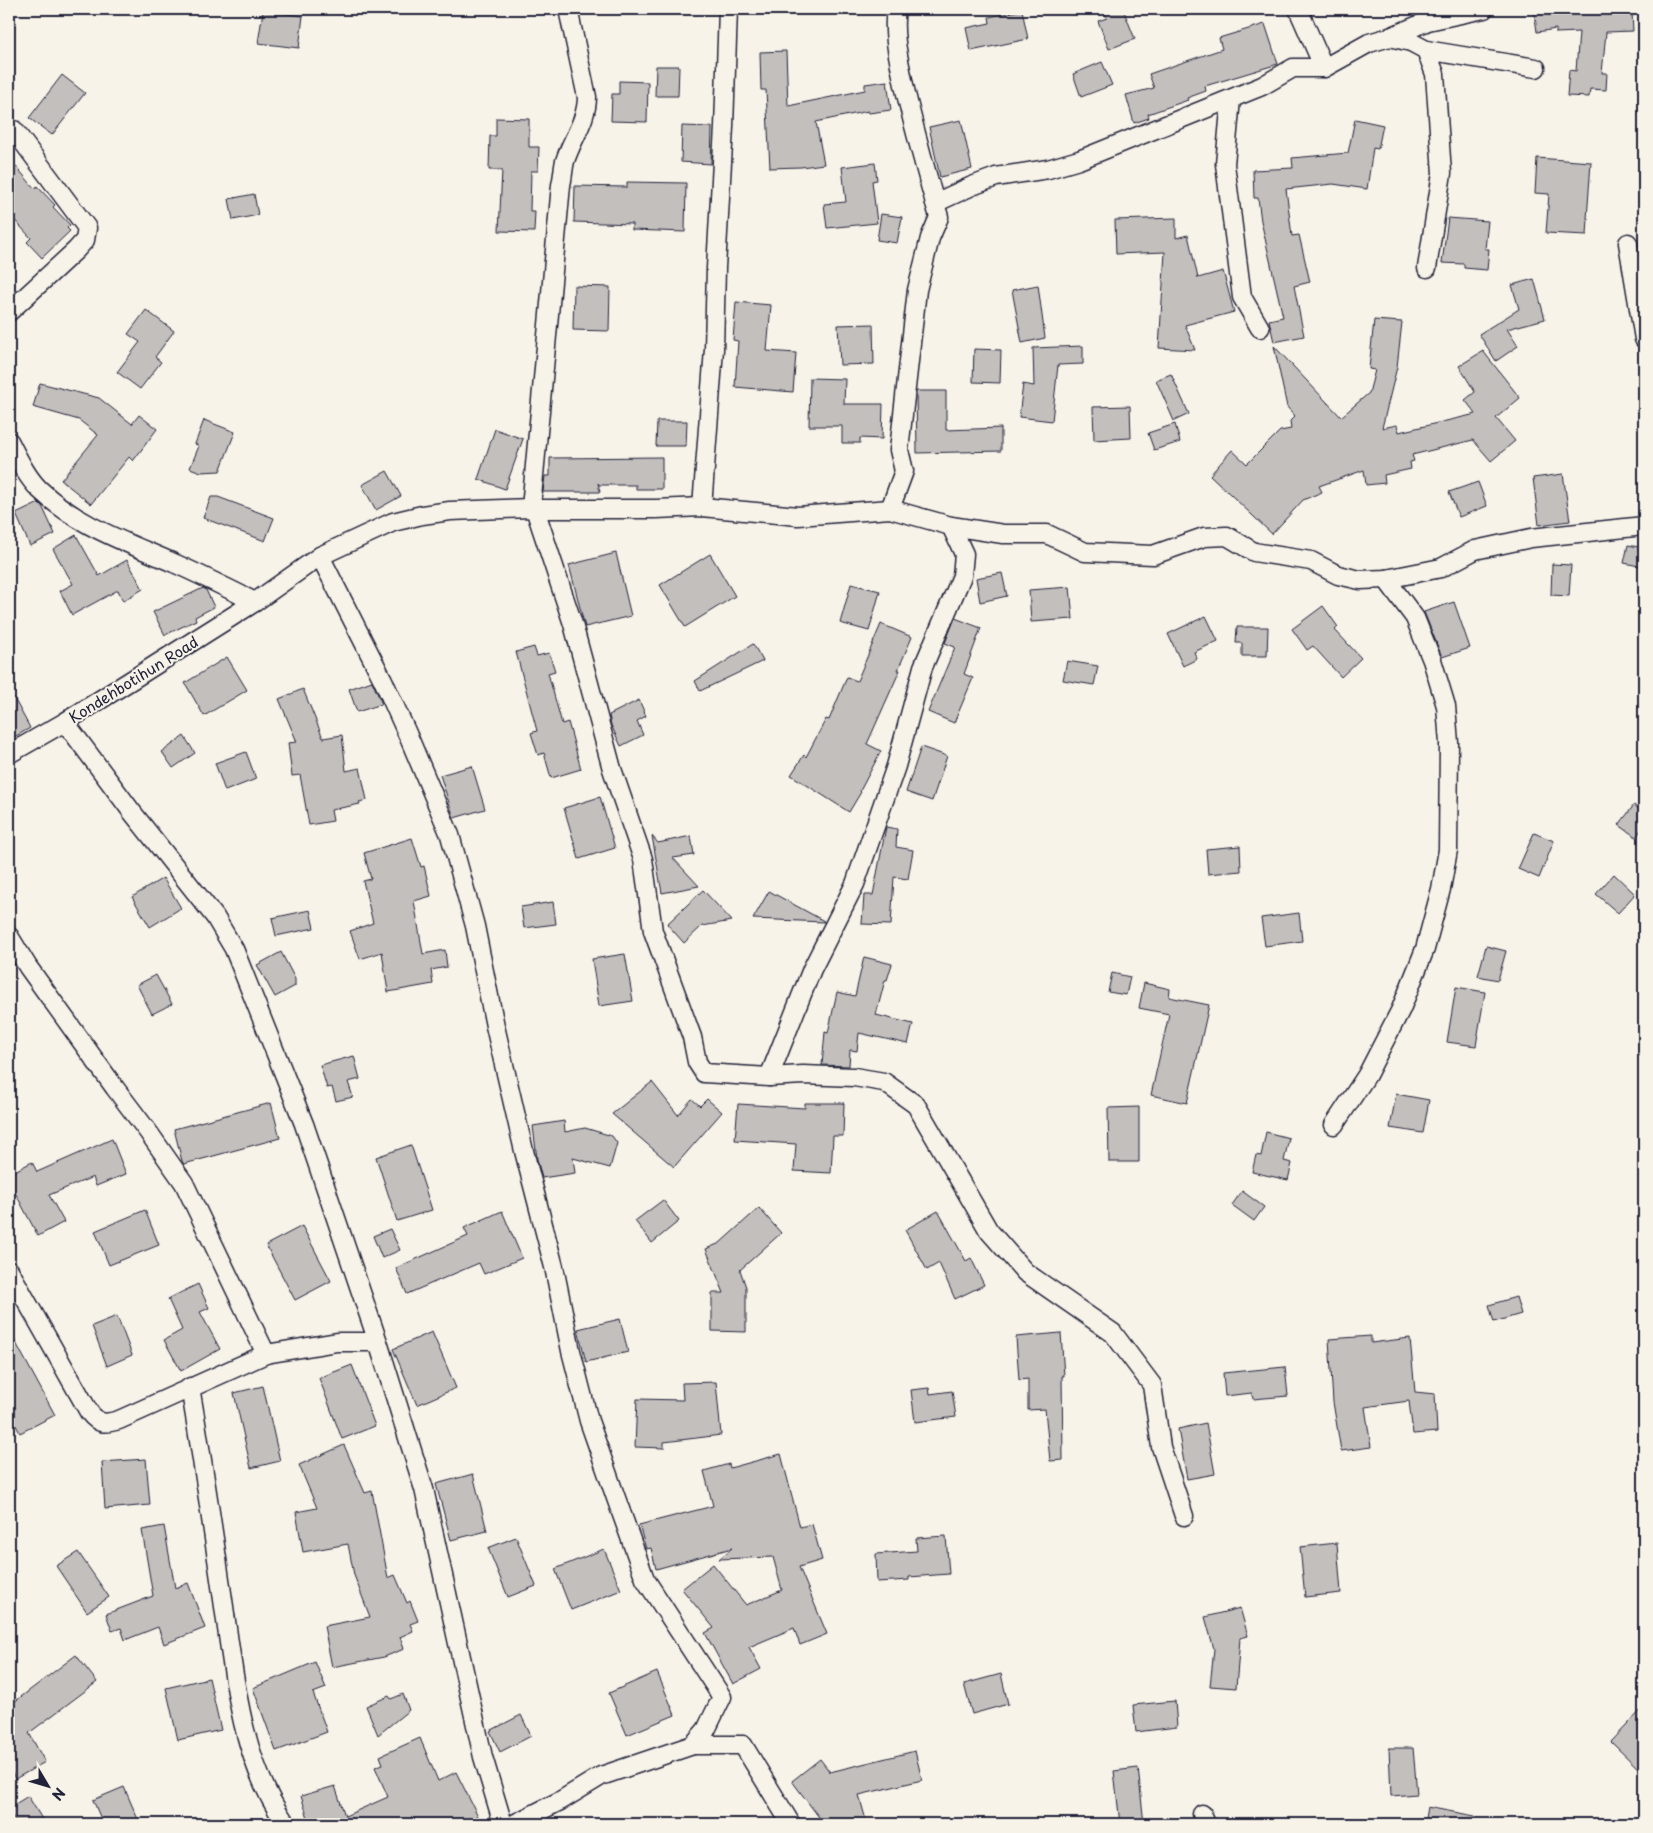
<svg xmlns="http://www.w3.org/2000/svg" width="1653" height="1833" viewBox="0 0 1653 1833" font-family="'Playpen Sans',sans-serif">
  <rect width="100%" height="100%" fill="#f7f3e8"/>
  <filter id="ink" filterUnits="userSpaceOnUse"><feTurbulence type="fractalNoise" baseFrequency=".02" numOctaves="2"/><feDisplacementMap in="SourceGraphic" scale="10" xChannelSelector="R" yChannelSelector="G"/><feConvolveMatrix kernelMatrix="1 2 1 2 8 2 1 2 1" color-interpolation-filters="sRGB"/></filter>
  <g filter="url(#ink)">
    <!-- building -->
    <g fill="#c2bfbd" stroke="#22223b">
      <path d="M1103,9H1123L1135,39L1109,49L1098,21L1107,18Z"/>
      <path d="M1546,9H1600V14L1632,12L1633,31L1606,32L1602,73H1607L1606,90L1590,89L1589,97L1567,96L1569,70L1576,71L1579,32L1556,33V29L1537,32L1534,10Z"/>
      <path d="M1022,10L1028,39L971,51L966,28L990,23L989,17Z"/>
      <path d="M263,11L303,16L299,48L258,43Z"/>
      <path d="M1265,24L1278,64L1205,86L1206,91L1187,98L1188,100L1148,114L1149,118L1134,123L1126,95L1154,88L1149,74L1222,49L1219,38Z"/>
      <path d="M786,51L788,106L865,90V84L887,81L891,110L869,113L868,111L816,122L824,164L801,167L770,168L766,90H761L760,52Z"/>
      <path d="M1102,62L1112,85L1081,97L1073,74Z"/>
      <path d="M656,66H679L678,96H655Z"/>
      <path d="M62,75L85,93L52,135L29,118Z"/>
      <path d="M619,81L648,82L647,122L611,121L612,94H619Z"/>
      <path d="M496,118L529,119V147H539L538,171H531L530,211H535L534,232L499,231L502,170H489L490,136H496Z"/>
      <path d="M1355,119L1383,125L1378,149L1373,148L1367,189L1333,184L1286,189L1292,236L1299,235L1310,282L1294,286L1304,336L1274,342L1269,320L1283,317L1261,221L1258,198H1254L1253,170L1293,168L1292,158L1348,153Z"/>
      <path d="M961,120L972,169L940,177L929,127Z"/>
      <path d="M682,126L712,127L711,164L681,162Z"/>
      <path d="M9,158L35,189L37,186L55,205L53,207L70,225L67,228L70,231L42,258L27,242L31,238L9,214L16,206L9,197Z"/>
      <path d="M1537,158L1591,162L1587,219H1588L1587,235L1546,233L1549,194L1535,193Z"/>
      <path d="M875,163L877,180L872,181L877,223L827,228L824,204L846,202L842,167Z"/>
      <path d="M627,182L686,183L685,232L632,230V224L574,222L575,186L627,187Z"/>
      <path d="M254,194L258,215L233,220L229,199Z"/>
      <path d="M881,214L902,217L897,243L877,240Z"/>
      <path d="M1176,218V238L1188,235L1198,278L1223,271L1234,312L1185,325L1195,350L1159,348L1165,252L1116,254L1115,220Z"/>
      <path d="M1448,218L1488,221L1485,249H1489L1487,270L1464,268V264L1442,263Z"/>
      <path d="M1534,279L1545,319L1507,329L1518,346L1496,361L1479,334L1519,309L1512,285Z"/>
      <path d="M1038,285L1045,338L1022,343L1012,290Z"/>
      <path d="M574,286L610,287L609,331L573,330Z"/>
      <path d="M736,302L771,305L767,351L796,353L793,392L735,387L738,341L733,340Z"/>
      <path d="M146,310L174,331L155,357L161,362L140,389L117,372L140,342L128,334Z"/>
      <path d="M1374,320L1402,322L1397,367L1382,428L1397,425L1399,432L1476,414L1465,400L1475,392L1459,366L1483,351L1520,398L1496,418L1515,441L1491,461L1473,440L1412,455L1414,461L1410,462L1411,469L1384,475L1385,483L1366,485L1364,470L1319,486L1322,492L1303,500L1272,534L1210,475L1232,450L1247,464L1280,431L1291,429L1290,421L1295,416L1287,407L1274,346L1341,417L1369,393L1375,370L1369,369Z"/>
      <path d="M873,324L874,364L840,365L838,325Z"/>
      <path d="M1083,346V364L1058,365L1052,421L1019,417L1023,384L1034,386L1033,348Z"/>
      <path d="M974,349L1001,350L1000,383L973,382Z"/>
      <path d="M1171,374L1189,414L1174,421L1156,380Z"/>
      <path d="M810,378L845,379L844,404H883L882,439L860,438V443H842V426H809Z"/>
      <path d="M40,383L99,398L132,424L139,415L157,429L133,461L129,457L91,504L61,480L98,435L79,420L33,407Z"/>
      <path d="M916,391H946V430L1001,428V451L917,453Z"/>
      <path d="M1130,406L1131,438L1094,440L1093,407Z"/>
      <path d="M204,420L235,432L220,471L201,472L190,468L199,446L195,444Z"/>
      <path d="M657,421H687L686,446H656Z"/>
      <path d="M1175,424L1180,442L1154,450L1148,433Z"/>
      <path d="M495,429L523,439L505,489L478,479Z"/>
      <path d="M662,457V489H636V485H599L598,483L600,492H543L545,476H550V458Z"/>
      <path d="M387,471L401,496L376,510L362,485Z"/>
      <path d="M1563,474L1570,521L1539,525L1533,478Z"/>
      <path d="M1478,482L1487,506L1459,517L1449,492Z"/>
      <path d="M211,497H218L274,518L265,541L203,518Z"/>
      <path d="M39,503L42,506L55,534L30,546L16,514Z"/>
      <path d="M76,535L99,576L127,560L143,589L123,601L118,590L72,615L60,591L73,584L53,549Z"/>
      <path d="M1628,545L1644,548V567L1624,563Z"/>
      <path d="M616,553L631,616L585,627L569,565Z"/>
      <path d="M710,554L735,596L685,627L660,585Z"/>
      <path d="M1552,564L1571,565L1569,596L1551,595Z"/>
      <path d="M1002,573L1007,596L980,602L976,578Z"/>
      <path d="M851,584L880,591L869,631L840,623Z"/>
      <path d="M1070,587L1073,619L1031,622L1029,590Z"/>
      <path d="M203,588L206,590L214,607L195,617L196,620L165,635L153,612Z"/>
      <path d="M1454,602L1470,648L1442,657L1424,612Z"/>
      <path d="M1323,606L1338,627L1335,630L1361,658L1341,677L1313,646L1307,650L1292,629Z"/>
      <path d="M1206,616L1218,641L1194,652L1197,659L1183,666L1168,634Z"/>
      <path d="M955,618L981,628L964,674L973,678L954,723L928,712L955,647L945,643Z"/>
      <path d="M881,624L912,637L898,670H900L867,744L881,751L860,791L861,792L849,812L791,775L804,755L806,757L826,719L829,720L847,677L857,681Z"/>
      <path d="M1237,627H1268L1267,656H1242V643H1236Z"/>
      <path d="M753,644L763,661L700,691L695,681Z"/>
      <path d="M534,647L537,656L549,653L555,671L548,673L562,724L568,722L581,769L551,778L544,753L538,755L531,733L537,731L516,652Z"/>
      <path d="M227,657L247,690L204,716L185,683Z"/>
      <path d="M1067,661L1098,666L1094,685L1063,680Z"/>
      <path d="M372,681L382,704L357,712L349,689Z"/>
      <path d="M9,689L30,728L9,740Z"/>
      <path d="M303,689L323,738L342,735L346,771L360,768L367,800L359,802L360,804L331,810L333,821L309,825L300,775L292,776L288,743L297,742L279,699Z"/>
      <path d="M639,700L646,716L637,721L643,735L621,746L611,725L609,715Z"/>
      <path d="M184,736L195,753L173,768L162,752Z"/>
      <path d="M921,747L947,756L932,801L906,792Z"/>
      <path d="M246,752L256,779L225,791L215,763Z"/>
      <path d="M472,766L485,809L454,818L440,775Z"/>
      <path d="M600,797L615,848L579,859L564,808Z"/>
      <path d="M1634,805L1644,813V826L1636,837L1619,825Z"/>
      <path d="M886,827L897,829L896,847L913,850L908,879L894,877L891,925L862,924L864,895H873Z"/>
      <path d="M1534,833L1554,841L1539,878L1518,869Z"/>
      <path d="M652,836L658,843L691,836L694,855L673,858L699,886L662,893Z"/>
      <path d="M412,838L421,867L424,866L431,896L414,901L423,954L445,950L447,967L431,970L433,984L388,992L382,952L360,959L350,931L373,923L363,881L371,879L364,853Z"/>
      <path d="M1240,846L1241,871L1208,874L1206,849Z"/>
      <path d="M1614,874L1635,894L1618,913L1596,894Z"/>
      <path d="M163,878L181,908L150,927L132,897Z"/>
      <path d="M703,890L732,921L702,926L684,943L667,924Z"/>
      <path d="M769,891L824,921V922L753,919Z"/>
      <path d="M553,902L556,924L524,928L521,907Z"/>
      <path d="M310,910L314,928L276,936L272,918Z"/>
      <path d="M1299,913L1302,941L1265,946L1261,918Z"/>
      <path d="M1486,946L1506,951L1498,980L1478,976Z"/>
      <path d="M281,952L295,979V986L275,997L257,965Z"/>
      <path d="M625,954L633,1001L599,1006L592,959Z"/>
      <path d="M864,957L892,964L887,980H885L876,1015L913,1024L908,1044L859,1033L857,1051L850,1050L849,1066L822,1065L825,1032L828,1033L837,992L855,996Z"/>
      <path d="M1112,973L1130,977L1126,995L1108,992Z"/>
      <path d="M156,975L172,1004L152,1014L137,985Z"/>
      <path d="M1144,983L1170,989L1169,997L1209,1005L1187,1103L1151,1095L1169,1014L1139,1008Z"/>
      <path d="M1456,987L1485,992L1476,1046L1447,1042Z"/>
      <path d="M354,1056L360,1079L348,1082L353,1097L336,1101L332,1087L327,1088L320,1065Z"/>
      <path d="M652,1082L678,1115L692,1099L700,1106L707,1099L722,1112L674,1167L612,1114Z"/>
      <path d="M1396,1094L1429,1100L1423,1133L1390,1128Z"/>
      <path d="M271,1103L280,1138L184,1164L182,1161L174,1129Z"/>
      <path d="M805,1103H844L843,1136H833L831,1173L794,1171L796,1144L735,1140L738,1104L805,1108Z"/>
      <path d="M1139,1107V1162H1109L1108,1108Z"/>
      <path d="M564,1121L565,1132L585,1128L612,1136L617,1143L610,1168L573,1158L575,1173L542,1178L537,1159L533,1126Z"/>
      <path d="M1266,1132L1289,1138L1284,1161L1292,1163L1288,1180L1252,1172L1256,1155L1261,1156Z"/>
      <path d="M112,1139L126,1174L96,1186L93,1177L49,1195L64,1222L38,1236L9,1181V1174L32,1162L37,1172Z"/>
      <path d="M411,1145L432,1210L397,1221L376,1157Z"/>
      <path d="M1242,1191L1264,1207L1254,1221L1232,1205Z"/>
      <path d="M663,1200L679,1221L652,1243L635,1221Z"/>
      <path d="M759,1208L781,1233L740,1270L746,1287V1332L712,1331V1293H724L706,1249L720,1243Z"/>
      <path d="M145,1210L159,1245L109,1265L95,1231Z"/>
      <path d="M502,1211L522,1258L484,1274L479,1263L407,1294L396,1268L468,1236L464,1228Z"/>
      <path d="M938,1211L966,1261L971,1258L984,1285L955,1299L939,1263L927,1270L905,1230Z"/>
      <path d="M302,1226L331,1281L295,1300L266,1245Z"/>
      <path d="M390,1229L400,1250L382,1258L373,1236Z"/>
      <path d="M198,1284L209,1308L200,1312L220,1349L181,1371L164,1340L182,1330L168,1299Z"/>
      <path d="M1516,1297L1521,1314L1494,1322L1489,1305Z"/>
      <path d="M117,1316L132,1355L107,1366L92,1326Z"/>
      <path d="M620,1319L628,1352L586,1362L578,1329Z"/>
      <path d="M9,1330L55,1415L20,1433L9,1412Z"/>
      <path d="M432,1332L456,1388L417,1405L393,1349Z"/>
      <path d="M1061,1333L1064,1376H1062L1063,1460L1050,1461L1045,1409L1028,1410V1379L1019,1380L1016,1337Z"/>
      <path d="M1371,1336V1343L1410,1338L1415,1392L1435,1394L1437,1432L1413,1434L1409,1401L1365,1407L1371,1447L1341,1451L1333,1402L1329,1339Z"/>
      <path d="M352,1365L375,1426L342,1439L319,1378Z"/>
      <path d="M1285,1367L1288,1396L1253,1399L1252,1393L1225,1396L1223,1373Z"/>
      <path d="M716,1382L721,1435L664,1442V1448L635,1447L637,1399L683,1400L682,1383Z"/>
      <path d="M263,1386L280,1461L251,1468L234,1393Z"/>
      <path d="M929,1388L930,1394L952,1391L956,1417L915,1422L911,1390Z"/>
      <path d="M1206,1423L1215,1474L1187,1479L1178,1429Z"/>
      <path d="M344,1445L365,1493L372,1491L388,1578L395,1575L407,1603L410,1601L418,1621L410,1624L413,1631L400,1637L404,1649L384,1657L332,1667L324,1626L370,1617L354,1575L348,1544L303,1552L296,1512L317,1508L299,1465Z"/>
      <path d="M781,1454L800,1527L812,1524L822,1560L799,1567L827,1634L800,1645L794,1628L749,1647L761,1669L733,1684L705,1633L714,1628L682,1589L713,1564L746,1605L782,1590L773,1557L719,1559L732,1548L656,1569L651,1548L646,1549L639,1525L713,1506L704,1471L729,1464L730,1468Z"/>
      <path d="M146,1459L150,1505L105,1509L102,1462Z"/>
      <path d="M473,1474L487,1531L451,1540L436,1484Z"/>
      <path d="M164,1526L175,1588L188,1583L205,1628L164,1644L158,1627L125,1640L121,1628L112,1631L106,1614L153,1596L142,1530Z"/>
      <path d="M946,1536L949,1574L909,1577V1580L877,1582L876,1554L917,1551L916,1538Z"/>
      <path d="M516,1537L536,1586L508,1597L488,1548Z"/>
      <path d="M1337,1543L1341,1593L1305,1597L1300,1547Z"/>
      <path d="M604,1549L621,1590L571,1610L555,1569Z"/>
      <path d="M78,1552L109,1597L87,1612L56,1566Z"/>
      <path d="M1240,1608L1248,1636L1240,1638L1236,1688L1210,1686L1214,1649L1205,1617Z"/>
      <path d="M76,1655L97,1682L29,1733L45,1762L15,1779L9,1767V1706Z"/>
      <path d="M315,1662L326,1688L313,1693L327,1732L276,1751L253,1688Z"/>
      <path d="M657,1672L675,1715L627,1735L609,1693Z"/>
      <path d="M1001,1674L1008,1704L972,1714L964,1684Z"/>
      <path d="M209,1678L221,1730L178,1740L166,1688Z"/>
      <path d="M403,1694L409,1710L378,1735L366,1706L389,1696L391,1699Z"/>
      <path d="M1175,1701L1177,1727L1136,1732L1133,1705Z"/>
      <path d="M1644,1707V1774L1611,1742Z"/>
      <path d="M521,1715L531,1736L500,1752L490,1731Z"/>
      <path d="M420,1738L438,1781L456,1772L478,1816L460,1824H310L301,1796L335,1786L345,1816L388,1797L375,1767L383,1764L380,1756Z"/>
      <path d="M1389,1748H1413L1417,1794L1391,1796Z"/>
      <path d="M915,1751L922,1780L859,1795L867,1824H824L792,1781L820,1759L830,1772Z"/>
      <path d="M1138,1768L1144,1824H1120L1114,1771Z"/>
      <path d="M124,1787L140,1824H103L93,1800Z"/>
      <path d="M28,1796L45,1824H17L9,1811V1808Z"/>
      <path d="M1427,1807L1475,1816L1474,1824H1424Z"/>
    </g>
    <g fill="none" stroke-linecap="round" stroke-linejoin="round">
      <defs>
        <g id="minor">
          <path d="M896,9C892,34 899,60 904,85C913,125 924,164 935,203"/>
          <path d="M1298,9L1324,68"/>
          <path d="M1390,37L1411,42L1426,50L1435,74L1442,173L1427,268"/>
          <path d="M1426,50L1536,68"/>
          <path d="M1231,99L1225,164L1242,297L1260,328"/>
          <path d="M1628,243L1644,339"/>
          <path d="M9,312L76,250L85,240L87,228L14,130"/>
          <path d="M9,441C18,458 26,476 39,489C77,526 129,543 176,564C203,576 229,589 255,602"/>
          <path d="M702,507L714,349L716,268L724,127L728,9"/>
          <path d="M531,508L561,185C563,177 563,169 565,161C572,139 587,120 587,97L568,9"/>
          <path d="M535,509L573,624L612,769L643,859L653,931L692,1037L697,1062L704,1073L769,1077L803,1075L854,1077L884,1082L916,1105L989,1231L1025,1272L1113,1333L1152,1385L1161,1447L1184,1516"/>
          <path d="M890,509L904,471L899,450L917,290L930,238L939,217L935,203L972,186L996,177L1048,169L1079,160L1262,86L1293,68H1324L1369,43L1390,37L1428,21L1484,9"/>
          <path d="M320,556L383,680L410,740L450,835L475,926L495,1026L524,1151L554,1267L571,1351L589,1421L616,1498L645,1579L722,1697L706,1730L693,1745L601,1776L560,1801L514,1824"/>
          <path d="M65,722L132,812L215,917L234,949L304,1124L378,1342L424,1489L483,1757L503,1824"/>
          <path d="M9,754L65,722L255,602L320,556L393,522L422,515L450,511L531,508L535,509H656L702,507L798,516L890,509L951,526L1003,534H1047L1085,552L1153,555L1204,537L1227,536L1254,552L1311,561L1338,575L1360,580L1386,579L1441,568L1475,550L1531,538L1644,526"/>
          <path d="M9,936L28,967L115,1088L149,1133L184,1183L266,1354"/>
          <path d="M769,1077L812,969L855,884L896,766L923,667L962,576L964,554L951,526"/>
          <path d="M1334,1125L1367,1075L1401,1009L1425,949L1441,889L1448,850L1449,743L1446,706L1432,660L1415,618L1386,579"/>
          <path d="M9,1270L89,1412C99,1425 105,1424 119,1420L266,1354L337,1342H378"/>
          <path d="M190,1387C202,1456 212,1524 222,1593C234,1672 239,1757 286,1824"/>
          <path d="M693,1745H743L791,1824"/>
          <path d="M1202,1814L1206,1824"/>
        </g>
      </defs>
      <!-- minor casing -->
      <use href="#minor" stroke="#22223b" stroke-width="21"/>
      <!-- minor -->
      <use href="#minor" stroke="#f7f3e8" stroke-width="18"/>
    </g>
  </g>
  <g text-anchor="middle" dominant-baseline="central" stroke-width="4" stroke-linejoin="round" paint-order="stroke">
    <!-- street labels -->
    <g font-size="15" fill="#22223b" stroke="#f7f3e8">
      <text transform="translate(133 679) rotate(-32)">Kondehbotihun Road</text>
    </g>
  </g>
  <!-- margin -->
  <rect width="1653" height="1833" fill="none" stroke="#f7f3e8" stroke-width="30"/>
  <rect x="15" y="15" width="1623" height="1803" fill="none" stroke="#22223b" stroke-width="2" filter="url(#ink)"/>
  <!-- north arrow -->
  <g transform="translate(48 1786) rotate(128)" stroke="#f7f3e8" stroke-width="4" paint-order="stroke">
  <path d="M0-4L9 19L0 12L-9 19Z" fill="#22223b"/>
  <text y="-8" font-size="14" font-weight="bold" text-anchor="middle" fill="#22223b">N</text>
  </g>
</svg>
